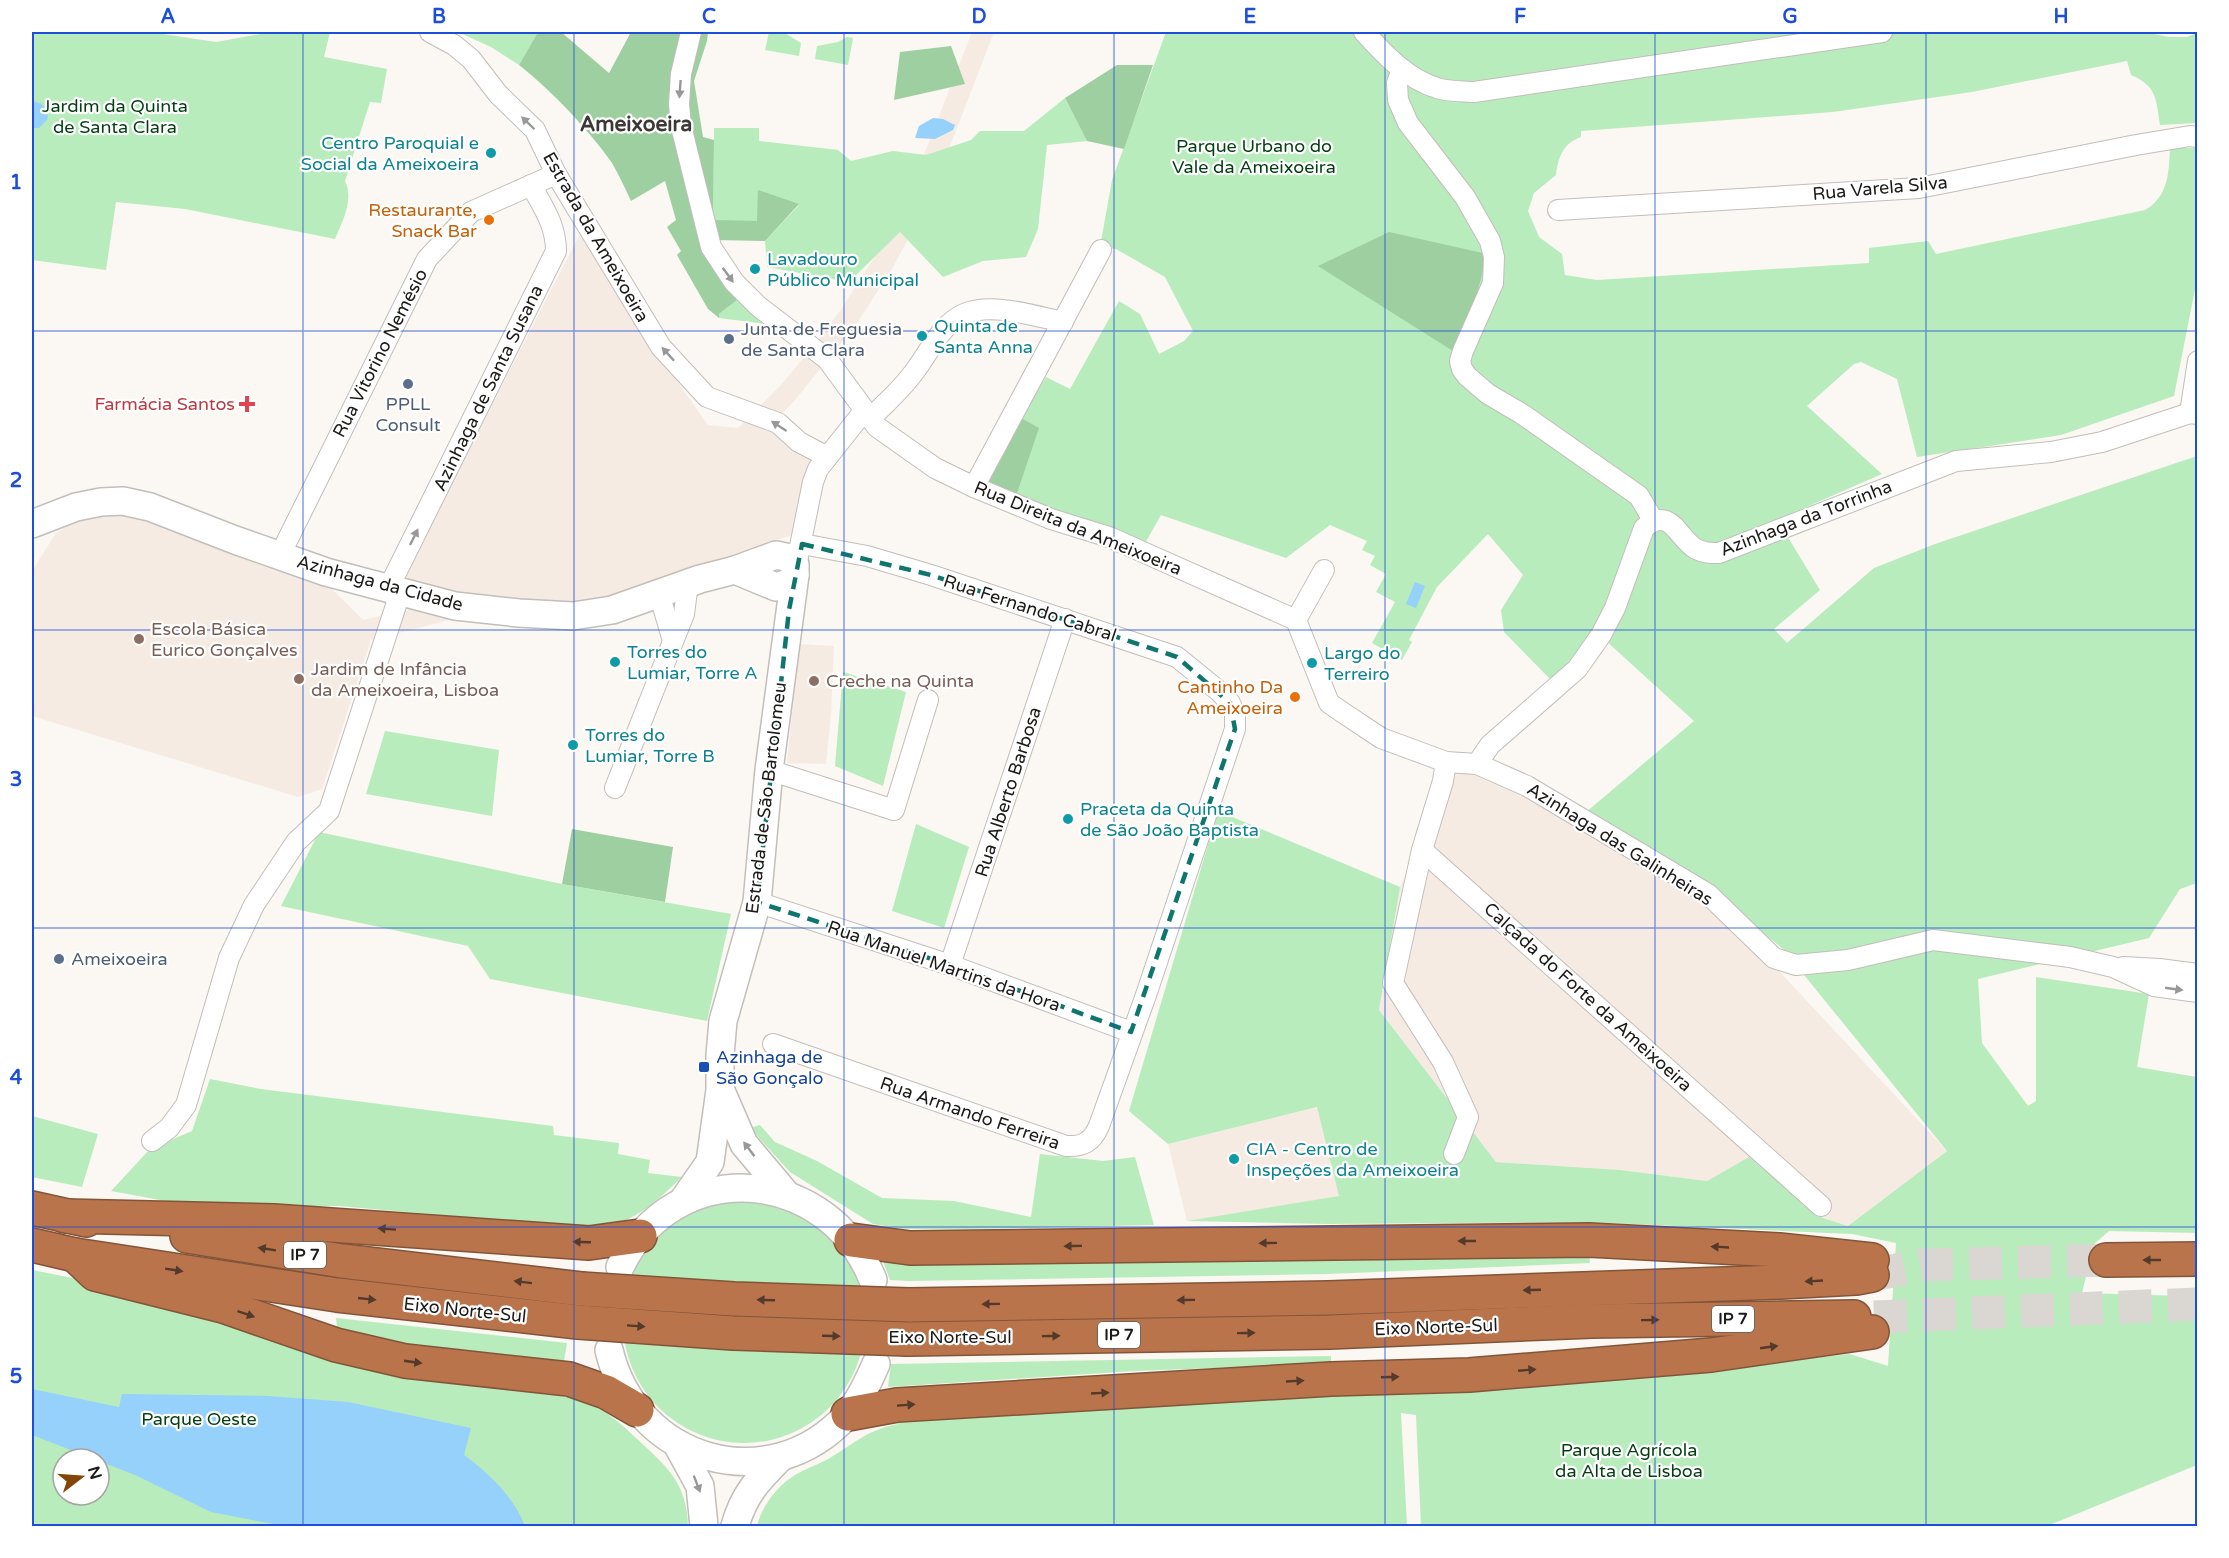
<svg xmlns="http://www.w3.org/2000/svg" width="2229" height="1558" viewBox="0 0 2229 1558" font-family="'Varela Round',sans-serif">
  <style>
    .built { fill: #f6ebe2 }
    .green { fill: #b8ecbc; fill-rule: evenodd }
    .forest { fill: #9dcfa0 }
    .water { fill: #96d1fb }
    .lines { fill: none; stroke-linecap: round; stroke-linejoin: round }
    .highway-tunnel { stroke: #dad6d2; stroke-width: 33; stroke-dasharray: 33 16; stroke-linecap: butt }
    .street-casing { stroke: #c2beba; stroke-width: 22 }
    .secondary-casing { stroke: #c2beba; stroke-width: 30 }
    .highway-casing { stroke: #82553a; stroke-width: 36 }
    .street { stroke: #fff; stroke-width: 20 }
    .secondary { stroke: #fff; stroke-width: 27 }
    .highway { stroke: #b9744b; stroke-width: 33 }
    .highway-bridge-casing { stroke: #82553a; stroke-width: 36; stroke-linecap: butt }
    .highway-bridge { stroke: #b9744b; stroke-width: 33 }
    .oneway { fill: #999898 }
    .oneway2 { fill: #533a2a }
    .marked { fill: none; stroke: #0f766e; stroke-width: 4.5; stroke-dasharray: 12 8; stroke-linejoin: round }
    .grid { fill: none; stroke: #1d4ed8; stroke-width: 1.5; stroke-opacity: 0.55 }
    .culture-dot { fill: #0f9aa8; stroke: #fff; stroke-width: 2 }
    .food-dot { fill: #e8710a; stroke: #fff; stroke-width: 2 }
    .service-dot { fill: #5c6f8a; stroke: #fff; stroke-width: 2 }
    .health-dot { fill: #e0444e; stroke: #fff; stroke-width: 2 }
    .education-dot { fill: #8d6e63; stroke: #fff; stroke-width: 2 }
    .transit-dot { fill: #1a4fb4; stroke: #fff; stroke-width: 2 }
    .labels { text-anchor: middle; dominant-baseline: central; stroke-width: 4.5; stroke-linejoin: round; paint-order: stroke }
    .shield { fill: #fff; stroke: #605f5e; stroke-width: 1.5 }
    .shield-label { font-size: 16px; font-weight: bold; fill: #1c1b19 }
    .park-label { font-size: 18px; fill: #043e12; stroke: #fff }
    .culture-label { font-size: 18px; fill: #0d838f; stroke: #fff; text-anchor: start }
    .street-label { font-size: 18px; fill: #1c1b19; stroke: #fff }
    .food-label { font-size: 18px; fill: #c56008; stroke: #fff; text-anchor: end }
    .service-label { font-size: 18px; fill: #4e5e75; stroke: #fff; text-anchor: start }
    .health-label { font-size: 18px; fill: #be3a42; stroke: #fff; text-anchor: end }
    .education-label { font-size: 18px; fill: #785e54; stroke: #fff; text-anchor: start }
    .transit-label { font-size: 18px; fill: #164399; stroke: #fff; text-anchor: start }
    .quarter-label { font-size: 21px; font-weight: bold; fill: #3b3835; stroke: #fff }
    .neatline { fill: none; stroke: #1d4ed8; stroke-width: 2 }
    .grid-label { font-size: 20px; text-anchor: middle; font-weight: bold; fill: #1d4ed8 }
  </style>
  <rect width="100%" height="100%" fill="#fbf7f3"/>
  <g class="built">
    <polygon points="972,32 994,32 947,154 912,232 892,269 857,323 795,400 765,431 777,432 815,458 795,534 612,596 586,601 534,603 500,602 442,622 371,640 322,789 298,797 32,716 32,571 56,533 74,522 92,517 128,515 332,589 363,620 436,603 411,583 405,573 582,230 638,326 708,425 738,428 780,386 810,350 840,311 874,258 912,185"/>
    <polygon points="799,644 834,646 831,715 826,764 787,763"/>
    <polygon points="1453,768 1509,783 1686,886 1777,969 1947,1151 1848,1226 1824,1218 1749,1157 1707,1181 1620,1170 1496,1162 1379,1010 1400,887"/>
    <polygon points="1318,1107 1340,1196 1187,1221 1168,1144"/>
  </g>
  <g class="green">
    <path d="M32 32H150L216 42 272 32H330L324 57 387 69 381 103 370 102 345 181C354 200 343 220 335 239L185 209 116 202 106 270 32 260Z"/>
    <polygon points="458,32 538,32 519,65 491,47"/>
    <polygon points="769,32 783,32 801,43 799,56 765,50"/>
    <path d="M1166 32H2144L2169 37H2187L2197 33V123L2160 125C2156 99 2157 86 2131 75L2127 61 1972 92 1833 112 1581 131V137C1563 143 1558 158 1556 175L1534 193 1528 211 1539 237 1562 254 1565 275 1597 280 1869 263V248L1928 241 1936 254 2145 210C2168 197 2169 173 2170 148H2197V279L2174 396 2061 435 1917 457 1897 379 1861 362 1854 364 1807 406 1882 474 1779 519 1786 534 1820 590 1774 629 1787 643 1874 568 1935 544 2197 456V883L2180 889 2149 938 1978 979 1982 1043 2028 1106 2036 1101V977L2149 994 2137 1067 2197 1077V1233L2109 1231 2094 1244 2082 1293 2184 1296 2197 1323V1465L2047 1526H1421L1416 1415 1401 1413 1407 1526H757C762 1506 776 1487 795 1475 805 1469 817 1465 828 1459 854 1444 866 1430 898 1424L897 1420 1405 1392 1698 1371 1850 1354 1888 1366 1896 1243 1852 1234 1588 1222 1326 1224 1187 1221 1339 1196 1317 1107 1168 1144 1129 1111 1218 811 1400 887 1379 1010 1496 1162 1620 1170 1707 1181 1749 1157 1823 1218 1848 1226 1947 1151 1783 949 1707 887 1585 813 1694 721 1604 639 1591 638 1551 680 1504 632 1501 610 1523 575 1488 534 1437 587 1409 640 1412 642 1402 660 1372 643 1395 602 1376 592 1386 574 1370 565 1375 556 1362 550 1367 541 1330 525 1286 558 1161 515 1144 545 1016 496 1021 418 1046 377 1070 389 1119 301 1140 314 1159 354 1184 341 1193 331 1165 277 1116 249 1100 247 1112 180Z"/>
    <polygon points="847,37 853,38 848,65 815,59 817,46 838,42"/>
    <polygon points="1065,98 1087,141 1047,145 1038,229 1026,257 983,261 943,277 900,232 849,282 767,267 765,241 799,205 758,191 758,221 713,221 714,128 759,128 759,141 838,150 851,161 893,151 926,155 971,140 980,131 1024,131"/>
    <polygon points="737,300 767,322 765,324 719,318 719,314"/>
    <polygon points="843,672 906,692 883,786 835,766"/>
    <polygon points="385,731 499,750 492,816 366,794"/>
    <polygon points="916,824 969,847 944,928 892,911"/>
    <polygon points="319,832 562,884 731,914 707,1021 490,979 468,946 281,906"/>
    <path d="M210 1079 261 1089 553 1126 554 1135 619 1143 618 1154 650 1160 648 1173 682 1177C655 1203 636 1221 598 1229L339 1206 203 1208 111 1191 150 1149 192 1131Z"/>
    <polygon points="32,1116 98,1134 82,1187 32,1177"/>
    <polygon points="760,1125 775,1142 817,1161 882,1198 954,1201 1031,1217 1040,1154 1103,1161 1135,1157 1154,1225 971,1229 903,1229 873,1224 790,1172 750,1128"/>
    <circle cx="744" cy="1322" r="121"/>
    <polygon points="1327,1251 1589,1254 1590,1263 1328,1274 909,1281 890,1280 883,1261"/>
    <path d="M32 1270 134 1290 561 1386 560 1396C595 1402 611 1414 636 1438 666 1466 687 1482 688 1526H37L32 1524ZM63 1459H99V1495H63Z"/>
    <polygon points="336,1318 567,1343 564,1361 426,1348 392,1342 337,1327"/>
    <polygon points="1331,1356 1331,1364 1135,1371 888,1387 891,1364"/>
  </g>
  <g class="forest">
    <path d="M538 32H561L609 73 631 32H708L707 41 694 81 703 137 714 140 713 220 757 221 758 190 799 204 765 241 714 240 707 257 737 300 719 314V318L708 309 677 255 681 251 667 227 676 220 665 181 631 201C625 188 619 175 612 163 588 129 552 91 519 65Z"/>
    <polygon points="951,46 965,84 894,100 900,52"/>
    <polygon points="1117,65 1153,65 1124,149 1087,141 1065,98"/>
    <polygon points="1389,232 1487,254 1465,342 1453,351 1318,266"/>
    <polygon points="1021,418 1039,428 1016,496 982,484"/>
    <polygon points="572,829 673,847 665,902 562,884"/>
  </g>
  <g class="water">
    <path d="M32 101C43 103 50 108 47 120L39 128H32Z"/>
    <polygon points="933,118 943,119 955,125 953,130 935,139 915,138 919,126"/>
    <polygon points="1415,582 1425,586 1416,608 1406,604"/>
    <path d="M32 1389 119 1407 122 1394 268 1396 348 1402 471 1428 464 1455C490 1474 513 1496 525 1526H284L211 1512 135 1475 99 1461V1459H94L32 1435Z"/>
  </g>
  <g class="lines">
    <g class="highway-tunnel">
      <polyline points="1872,1275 1922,1265 2106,1260"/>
      <polyline points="1874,1317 2198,1304"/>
    </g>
    <g class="street-casing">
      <g id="street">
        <polyline points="430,32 454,45 471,59 498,94 535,130 556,174 661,347 707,397 778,423 799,442 820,453 826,459"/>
        <polyline points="691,32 681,74 679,104 681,126 711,247 734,282 758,306 827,359 877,427 935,468 974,487 1051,519 1109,537 1296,620"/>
        <path d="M1364 32C1384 54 1407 79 1437 88 1448 92 1463 91 1474 92L1882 32"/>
        <polyline points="1402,69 1397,83 1398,100 1408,123 1465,197 1490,241 1494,257 1493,283 1463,351 1460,361 1462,369 1467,376 1488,394 1522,414 1639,496 1653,520"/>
        <polyline points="1558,210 1919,188 2136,145 2190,136 2198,137"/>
        <polyline points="2190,413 2198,361"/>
        <path d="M870 419C883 405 899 392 911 376 928 356 939 325 964 314 991 302 1035 316 1063 322"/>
        <polyline points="974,487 1101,250"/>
        <polyline points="280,555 427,259 471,212 556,174"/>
        <polyline points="798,556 813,482 818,469 864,411"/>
        <path d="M388 589 556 251C556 225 543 207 531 185"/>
        <polyline points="659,593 673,641"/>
        <polyline points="1296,620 1329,703 1342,712 1381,738 1446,762 1477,764 1527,786 1708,894 1774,958 1796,965 1848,960 1933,940 2070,957 2113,967 2154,986 2198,992"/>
        <polyline points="1296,620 1324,570"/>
        <polyline points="1446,762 1443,781 1422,850 1821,1206"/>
        <path d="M1477 764 1490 745 1577 669 1601 635 1615 608 1644 528C1671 505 1677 538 1696 549 1704 553 1710 553 1719 553L1956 461 2051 452 2102 442 2190 413 2198 414"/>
        <polyline points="769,770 894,810 928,700"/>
        <polyline points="615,788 684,614 688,583"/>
        <polyline points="1422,850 1393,983 1443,1062 1468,1117 1454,1154"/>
        <polyline points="757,902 950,965 1131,1032"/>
        <polyline points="950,965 1065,619"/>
        <polyline points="2123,967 2159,969 2198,974"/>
        <path d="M773 1044 1066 1146C1083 1147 1092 1142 1099 1126L1146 995 1235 729V714L1230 703 1220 692 1177 657 931 575 867 556 802 544"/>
        <polyline points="152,1141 169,1128 186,1105 229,958 254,905 296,842 329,811 400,593"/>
      </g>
    </g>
    <g class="secondary-casing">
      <g id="secondary">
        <polyline points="32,524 76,507 101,502 123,501 150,507 235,540 326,572 455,606 519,613 573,616 612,610 700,579 735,570 776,555 790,558 795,564 795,575 769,770 757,902 723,1021 720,1055 720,1090 710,1162 682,1202"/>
        <polyline points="735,570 776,587 791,582 795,575"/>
        <polyline points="721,1091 744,1144 786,1194"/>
        <path d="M620 1267C675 1154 828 1166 873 1280"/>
        <path d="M609 1350C635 1461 769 1501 847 1415 860 1400 868 1382 876 1364"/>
        <polyline points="677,1444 700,1486 704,1526"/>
        <path d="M735 1526C744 1494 758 1480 781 1457"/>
      </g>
    </g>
    <g class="highway-casing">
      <g id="highway">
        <polyline points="32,1208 86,1220"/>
        <polyline points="65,1216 274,1221 589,1243 640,1236"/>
        <polyline points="187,1236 342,1261 581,1289"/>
        <polyline points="851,1240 910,1248 1589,1240 1779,1250 1872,1260"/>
        <polyline points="32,1245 75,1255 337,1295 578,1322"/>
        <polyline points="75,1255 95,1274 223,1306 336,1345 405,1361 569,1379 606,1392 637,1410"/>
        <polyline points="2106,1260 2198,1259"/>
        <polyline points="909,1305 1328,1298 1781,1282 1856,1278 1872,1275"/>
        <polyline points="908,1339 1330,1332 1592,1321 1854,1317"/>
        <polyline points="848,1414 897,1405 1331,1379 1469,1375 1711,1355 1872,1332"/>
      </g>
    </g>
    <use href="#street" class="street"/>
    <use href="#secondary" class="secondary"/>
    <use href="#highway" class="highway"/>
    <g class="highway-bridge-casing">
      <g id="highway-bridge">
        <polyline points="581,1289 734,1299 909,1305"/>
        <polyline points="578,1322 733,1333 908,1339"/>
      </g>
    </g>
    <use href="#highway-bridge" class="highway-bridge"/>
  </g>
  <defs><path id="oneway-solid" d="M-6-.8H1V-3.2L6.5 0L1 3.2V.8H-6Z" transform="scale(1.5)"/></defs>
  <g class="oneway">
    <use href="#oneway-solid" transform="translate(680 89) rotate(94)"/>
    <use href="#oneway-solid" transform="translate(528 123) rotate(-136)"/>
    <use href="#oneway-solid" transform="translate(728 275) rotate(54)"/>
    <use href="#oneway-solid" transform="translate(668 354) rotate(-132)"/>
    <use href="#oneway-solid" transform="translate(779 426) rotate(-147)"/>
    <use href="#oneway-solid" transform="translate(414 537) rotate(-64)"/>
    <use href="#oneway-solid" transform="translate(2174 989) rotate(8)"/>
    <use href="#oneway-solid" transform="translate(749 1149) rotate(-127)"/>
    <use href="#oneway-solid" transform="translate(697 1484) rotate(69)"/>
  </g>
  <g class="oneway2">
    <use href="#oneway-solid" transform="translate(387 1229) rotate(-176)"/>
    <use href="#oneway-solid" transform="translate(1467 1241) rotate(180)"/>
    <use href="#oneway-solid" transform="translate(582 1242) rotate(-178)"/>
    <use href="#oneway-solid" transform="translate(1268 1243) rotate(179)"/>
    <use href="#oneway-solid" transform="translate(1073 1246) rotate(179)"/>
    <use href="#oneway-solid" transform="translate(1720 1247) rotate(-177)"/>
    <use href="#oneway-solid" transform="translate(267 1249) rotate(-171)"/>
    <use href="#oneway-solid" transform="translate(2152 1260) rotate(180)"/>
    <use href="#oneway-solid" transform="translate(174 1270) rotate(9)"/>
    <use href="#oneway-solid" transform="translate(1814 1281) rotate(177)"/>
    <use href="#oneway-solid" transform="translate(523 1282) rotate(-173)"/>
    <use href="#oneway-solid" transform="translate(1532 1290) rotate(178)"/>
    <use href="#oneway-solid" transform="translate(367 1299) rotate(6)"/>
    <use href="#oneway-solid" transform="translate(766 1300) rotate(-178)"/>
    <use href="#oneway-solid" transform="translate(1186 1300) rotate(179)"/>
    <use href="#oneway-solid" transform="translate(991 1304) rotate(179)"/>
    <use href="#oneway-solid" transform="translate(246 1314) rotate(19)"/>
    <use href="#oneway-solid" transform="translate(1650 1320) rotate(-1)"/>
    <use href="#oneway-solid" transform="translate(636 1326) rotate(4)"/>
    <use href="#oneway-solid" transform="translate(1246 1333) rotate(-1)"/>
    <use href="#oneway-solid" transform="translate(831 1336) rotate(2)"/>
    <use href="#oneway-solid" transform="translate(1051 1336) rotate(-1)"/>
    <use href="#oneway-solid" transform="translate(1769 1347) rotate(-8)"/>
    <use href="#oneway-solid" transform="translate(413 1362) rotate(8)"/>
    <use href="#oneway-solid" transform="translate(1527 1370) rotate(-5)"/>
    <use href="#oneway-solid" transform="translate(1390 1377) rotate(-2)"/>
    <use href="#oneway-solid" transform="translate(1295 1381) rotate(-3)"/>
    <use href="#oneway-solid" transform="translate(1100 1393) rotate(-3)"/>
    <use href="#oneway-solid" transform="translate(906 1405) rotate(-4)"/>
  </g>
  <path class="marked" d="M802 544 931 575 1177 657 1230 703 1235 729 1131 1032 950 965 757 902 789 610Z"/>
  <path class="grid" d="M303 32V1526M574 32V1526M844 32V1526M1114 32V1526M1385 32V1526M1655 32V1526M1926 32V1526M32 331H2198M32 630H2198M32 928H2198M32 1227H2198"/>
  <g class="culture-dot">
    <circle cx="491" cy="153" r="6"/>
    <circle cx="755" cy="269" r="6"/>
    <circle cx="922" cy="336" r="6"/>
    <circle cx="615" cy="662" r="6"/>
    <circle cx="1312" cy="663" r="6"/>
    <circle cx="573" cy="745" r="6"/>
    <circle cx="1068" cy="819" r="6"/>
    <circle cx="1234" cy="1159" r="6"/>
  </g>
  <g class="food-dot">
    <circle cx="489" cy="220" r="6"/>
    <circle cx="1295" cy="697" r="6"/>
  </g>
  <g class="service-dot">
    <circle cx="729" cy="339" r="6"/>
    <circle cx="408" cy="384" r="6"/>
    <circle cx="59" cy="959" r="6"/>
  </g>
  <path class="health-dot" d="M244 395h6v6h6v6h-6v6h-6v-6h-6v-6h6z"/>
  <g class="education-dot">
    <circle cx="139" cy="639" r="6"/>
    <circle cx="299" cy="679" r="6"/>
    <circle cx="814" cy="681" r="6"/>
  </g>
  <rect class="transit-dot" x="698" y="1061" width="12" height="12" rx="3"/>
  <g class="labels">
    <g class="shield">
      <rect x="284" y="1242" width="42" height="26" rx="4.5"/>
      <rect x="1712" y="1306" width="42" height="26" rx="4.5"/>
      <rect x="1098" y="1322" width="42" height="26" rx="4.5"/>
    </g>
    <g class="shield-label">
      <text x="305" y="1255">IP 7</text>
      <text x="1733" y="1319">IP 7</text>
      <text x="1119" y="1335">IP 7</text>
    </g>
    <g class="park-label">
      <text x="115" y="106">Jardim da Quinta<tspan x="115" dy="21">de Santa Clara</tspan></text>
      <text x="1254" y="146">Parque Urbano do<tspan x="1254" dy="21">Vale da Ameixoeira</tspan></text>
      <text x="199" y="1419">Parque Oeste</text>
      <text x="1629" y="1450">Parque Agrícola<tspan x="1629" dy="21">da Alta de Lisboa</tspan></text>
    </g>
    <g class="culture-label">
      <text x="479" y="143" text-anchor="end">Centro Paroquial e<tspan x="479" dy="21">Social da Ameixoeira</tspan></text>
      <text x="767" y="259">Lavadouro<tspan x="767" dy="21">Público Municipal</tspan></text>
      <text x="934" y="326">Quinta de<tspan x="934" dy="21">Santa Anna</tspan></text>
      <text x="627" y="652">Torres do<tspan x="627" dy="21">Lumiar, Torre A</tspan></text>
      <text x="1324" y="653">Largo do<tspan x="1324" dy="21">Terreiro</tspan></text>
      <text x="585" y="735">Torres do<tspan x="585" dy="21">Lumiar, Torre B</tspan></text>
      <text x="1080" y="809">Praceta da Quinta<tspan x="1080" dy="21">de São João Baptista</tspan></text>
      <text x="1246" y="1149">CIA - Centro de<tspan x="1246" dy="21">Inspeções da Ameixoeira</tspan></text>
    </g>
    <g class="street-label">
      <text transform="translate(1880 188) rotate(-5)">Rua Varela Silva</text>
      <text transform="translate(596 237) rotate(60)">Estrada da Ameixoeira</text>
      <text transform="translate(380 353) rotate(-63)">Rua Vitorino Nemésio</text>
      <text transform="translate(488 388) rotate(-64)">Azinhaga de Santa Susana</text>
      <text transform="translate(1806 518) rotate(-21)">Azinhaga da Torrinha</text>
      <text transform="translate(1078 528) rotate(22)">Rua Direita da Ameixoeira</text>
      <text transform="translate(380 583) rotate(15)">Azinhaga da Cidade</text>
      <text transform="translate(1030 608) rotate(18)">Rua Fernando Cabral</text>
      <text transform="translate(1008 792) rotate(-72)">Rua Alberto Barbosa</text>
      <text transform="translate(766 798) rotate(-83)">Estrada de São Bartolomeu</text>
      <text transform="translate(1620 844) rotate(32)">Azinhaga das Galinheiras</text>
      <text transform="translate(944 966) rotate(19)">Rua Manuel Martins da Hora</text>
      <text transform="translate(1588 997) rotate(42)">Calçada do Forte da Ameixoeira</text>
      <text transform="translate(970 1113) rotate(19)">Rua Armando Ferreira</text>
      <text transform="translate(465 1310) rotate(6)">Eixo Norte-Sul</text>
      <text transform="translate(1436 1327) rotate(-2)">Eixo Norte-Sul</text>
      <text x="950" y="1337">Eixo Norte-Sul</text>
    </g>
    <g class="food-label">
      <text x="477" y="210">Restaurante,<tspan x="477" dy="21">Snack Bar</tspan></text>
      <text x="1283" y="687">Cantinho Da<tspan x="1283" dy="21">Ameixoeira</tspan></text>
    </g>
    <g class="service-label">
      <text x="741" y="329">Junta de Freguesia<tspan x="741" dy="21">de Santa Clara</tspan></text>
      <text x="408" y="404" text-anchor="middle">PPLL<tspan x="408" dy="21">Consult</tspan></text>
      <text x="71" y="959">Ameixoeira</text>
    </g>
    <g class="health-label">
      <text x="235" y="404">Farmácia Santos</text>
    </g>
    <g class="education-label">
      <text x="151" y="629">Escola Básica<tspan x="151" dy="21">Eurico Gonçalves</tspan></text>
      <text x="311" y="669">Jardim de Infância<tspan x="311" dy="21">da Ameixoeira, Lisboa</tspan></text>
      <text x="826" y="681">Creche na Quinta</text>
    </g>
    <g class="transit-label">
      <text x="716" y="1057">Azinhaga de<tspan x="716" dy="21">São Gonçalo</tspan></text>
    </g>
    <g class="quarter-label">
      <text x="636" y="124">Ameixoeira</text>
    </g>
  </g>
  <rect width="2229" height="1558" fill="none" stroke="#ffffff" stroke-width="66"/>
  <g transform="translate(81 1477) rotate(73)"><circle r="28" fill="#ffffff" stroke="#a4a4a3" stroke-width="1.5"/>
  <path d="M0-4.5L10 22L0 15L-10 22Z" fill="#844509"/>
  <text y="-9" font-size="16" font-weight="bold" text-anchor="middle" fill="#1c1b19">N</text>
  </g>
  <rect x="33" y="33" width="2163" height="1492" class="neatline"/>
  <g class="grid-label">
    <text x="168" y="23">A</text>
    <text x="439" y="23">B</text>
    <text x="709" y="23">C</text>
    <text x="979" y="23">D</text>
    <text x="1250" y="23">E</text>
    <text x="1520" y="23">F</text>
    <text x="1790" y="23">G</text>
    <text x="2061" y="23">H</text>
    <text x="16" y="189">1</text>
    <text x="16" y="487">2</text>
    <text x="16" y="786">3</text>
    <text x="16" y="1084">4</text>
    <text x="16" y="1383">5</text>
  </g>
</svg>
